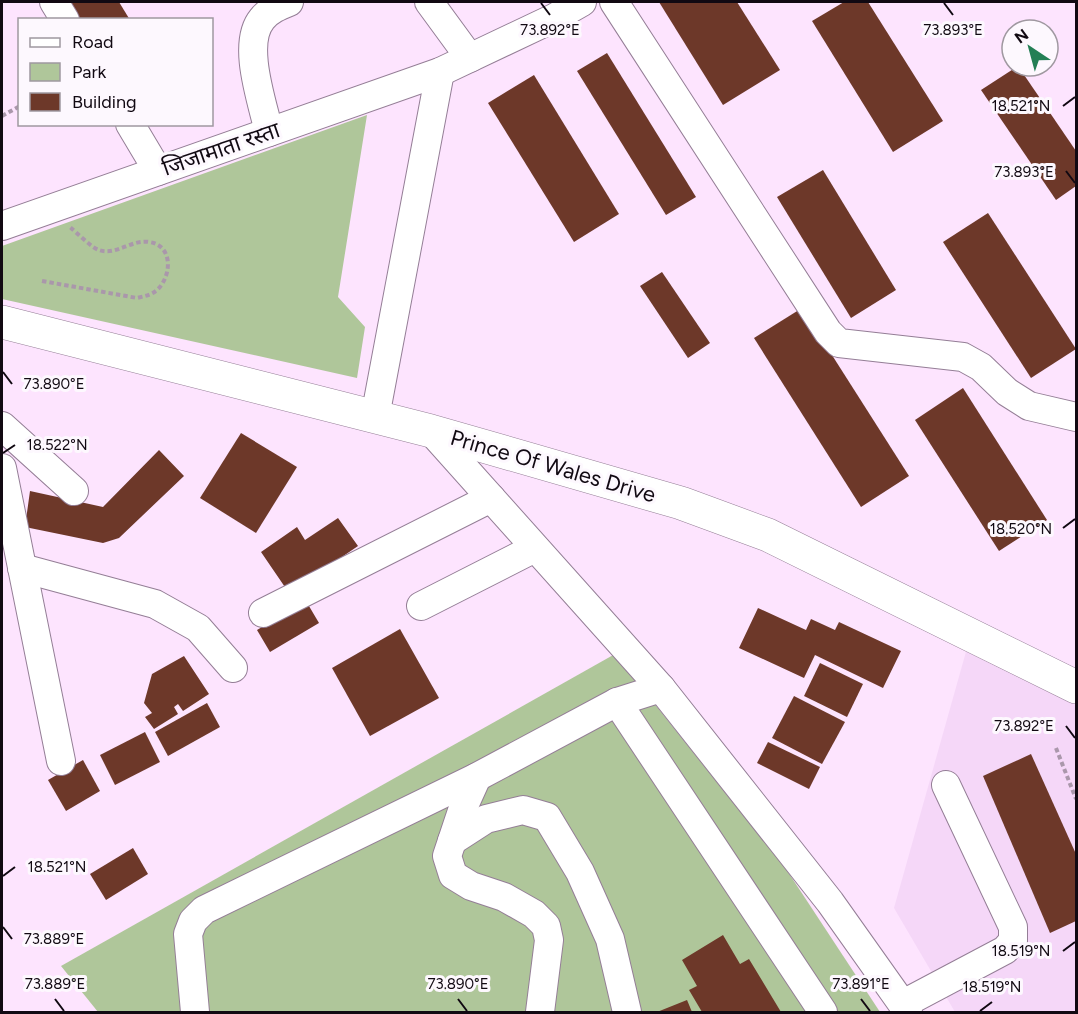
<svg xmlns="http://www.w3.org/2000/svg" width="1078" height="1014" viewBox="0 0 1078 1014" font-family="Figtree,'Noto Sans Devanagari',sans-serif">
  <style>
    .built { fill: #f5d7f8 }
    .green { fill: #afc69a }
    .building { fill: #6d3829 }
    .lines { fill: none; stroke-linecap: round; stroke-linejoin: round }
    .minor-casing { stroke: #947e96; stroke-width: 30 }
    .major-casing { stroke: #947e96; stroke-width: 34 }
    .path { stroke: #aa97ab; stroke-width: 4; stroke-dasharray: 4.5 3; stroke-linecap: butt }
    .minor { stroke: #fff; stroke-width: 28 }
    .major { stroke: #fff; stroke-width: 33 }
    .ticks { fill: none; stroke: #110912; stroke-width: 2 }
    .labels { text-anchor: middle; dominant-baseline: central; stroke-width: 6; stroke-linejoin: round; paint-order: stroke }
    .street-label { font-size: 22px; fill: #110912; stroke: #fdf8fe }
    .ticks-label { font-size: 15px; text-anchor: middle; fill: #110912; stroke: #fdf8fe; stroke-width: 6; stroke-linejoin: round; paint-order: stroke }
  </style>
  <rect width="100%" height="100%" fill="#fde4fe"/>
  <polygon class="built" points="969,641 1076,696 1076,1012 955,1012 894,908"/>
  <g class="green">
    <polygon points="367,115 338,297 365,327 357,378 2,299 2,246"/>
    <polygon points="615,654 786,869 880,1012 98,1012 61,966"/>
  </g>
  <g class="building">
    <polygon points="62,2 119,2 130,20 74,20"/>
    <polygon points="659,2 737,2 780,70 723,105"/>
    <polygon points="844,2 868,2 943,121 893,152 812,21"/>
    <polygon points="607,53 696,197 666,215 577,71"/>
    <polygon points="1018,66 1076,151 1076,186 1056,200 981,90"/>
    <polygon points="534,75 619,214 574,242 488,103"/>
    <polygon points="823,170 896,290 851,318 777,197"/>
    <polygon points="988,213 1076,349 1031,378 943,242"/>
    <polygon points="662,272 710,343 688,358 640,286"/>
    <polygon points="802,308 909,476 861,507 754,338"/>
    <polygon points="963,388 1047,520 999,551 915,420"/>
    <polygon points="241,433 297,467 256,533 200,498"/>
    <polygon points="159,450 184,476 119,538 103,543 25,527 30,491 103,507"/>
    <polygon points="338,518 358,546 289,593 261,552 297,527 305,540"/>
    <polygon points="306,601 319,623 270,652 257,630"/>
    <polygon points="758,608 806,630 811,619 835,630 839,622 901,651 883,688 815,655 804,678 739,648"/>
    <polygon points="400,629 439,698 370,736 332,668"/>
    <polygon points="184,656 209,694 183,711 178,704 174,707 178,714 154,729 145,717 152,713 144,703 152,674"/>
    <polygon points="820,663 863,684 847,717 804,696"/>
    <polygon points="794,696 845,722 822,764 772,738"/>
    <polygon points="207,703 220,727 168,756 155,732"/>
    <polygon points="145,732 160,762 115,785 100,755"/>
    <polygon points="768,742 820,767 809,789 757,763"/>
    <polygon points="1031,754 1076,854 1076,921 1050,933 983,776"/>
    <polygon points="83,760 100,791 66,811 48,780"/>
    <polygon points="133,848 148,874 106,900 90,874"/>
    <polygon points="723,935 740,964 749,959 781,1012 702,1012 689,990 697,986 682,960"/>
    <polygon points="687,1000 692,1012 657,1012"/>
  </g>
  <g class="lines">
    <g class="minor-casing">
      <g id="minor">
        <polyline points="54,2 65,20"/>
        <polyline points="429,2 470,58"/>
        <polyline points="614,2 828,332 839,343 963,357 981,367 1007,392 1029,406 1076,417"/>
        <polyline points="130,124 158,171"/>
        <path d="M269 132C263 104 241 44 262 19 269 10 279 6 289 2"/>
        <polyline points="2,226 440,72 554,18 582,2"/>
        <polyline points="375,417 440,72"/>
        <polyline points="2,426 74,491"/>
        <polyline points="431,431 661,688 830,902 908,1012"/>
        <polyline points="2,468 61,761"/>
        <polyline points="22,568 155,604 198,628 233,668"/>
        <polyline points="421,606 535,548"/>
        <polyline points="263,613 491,498"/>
        <polyline points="617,702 823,1012"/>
        <polyline points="477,777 463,808 447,856 453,875 471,886 504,897 534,914 546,926 549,940 540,1012"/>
        <polyline points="452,841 486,819 523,810 547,817 580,872 610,939 627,1012"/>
        <polyline points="903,1004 1005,950 1013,941 1013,927 946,785"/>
        <polyline points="195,1012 188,934 193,921 204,910 477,777 617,702 661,688"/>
      </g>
    </g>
    <g class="major-casing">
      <polyline id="major" points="2,322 431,431 681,503 768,535 1076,687"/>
    </g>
    <g class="path">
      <polyline points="2,116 20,106"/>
      <path d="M42 281 137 298C145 296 152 295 158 289 172 275 173 245 149 242 132 239 116 256 99 250 92 248 77 233 70 227"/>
      <polyline points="1056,748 1076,799"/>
    </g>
    <use href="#minor" class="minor"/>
    <use href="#major" class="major"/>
  </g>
  <path class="ticks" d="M541 3 550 15M944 3 953 15M1063 106 1075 97M1066 171 1075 183M3 372 12 384M3 453 15 445M1063 528 1075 519M1066 726 1075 738M3 876 15 867M3 927 12 939M1063 951 1075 942M55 999 64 1011M458 999 467 1011M861 999 870 1011M980 1011 992 1002"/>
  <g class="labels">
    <g class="street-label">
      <text transform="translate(221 149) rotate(-19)">जिजामाता रस्ता</text>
      <text transform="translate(553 466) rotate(16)">Prince Of Wales Drive</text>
    </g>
  </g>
  <g class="ticks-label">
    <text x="550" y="35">73.892°E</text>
    <text x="953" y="35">73.893°E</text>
    <text x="1021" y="111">18.521°N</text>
    <text x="1024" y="177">73.893°E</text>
    <text x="54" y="389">73.890°E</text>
    <text x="57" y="450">18.522°N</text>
    <text x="1021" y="534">18.520°N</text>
    <text x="1024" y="731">73.892°E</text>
    <text x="57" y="872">18.521°N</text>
    <text x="54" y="944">73.889°E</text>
    <text x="1021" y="956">18.519°N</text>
    <text x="55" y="989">73.889°E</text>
    <text x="458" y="989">73.890°E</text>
    <text x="861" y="989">73.891°E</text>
    <text x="992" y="992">18.519°N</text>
  </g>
  <rect width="1078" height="1014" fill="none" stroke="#110912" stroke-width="6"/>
  <rect x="18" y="18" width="195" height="108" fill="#fdf8fe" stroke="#9f98a0" stroke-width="1.5"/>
  <rect x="30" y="38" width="30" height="9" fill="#ffffff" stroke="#9f98a0" stroke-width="1.5"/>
  <text x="72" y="48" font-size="18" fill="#110912">Road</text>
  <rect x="30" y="63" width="30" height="18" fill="#afc69a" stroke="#9f98a0" stroke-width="1.5"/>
  <text x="72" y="78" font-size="18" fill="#110912">Park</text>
  <rect x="30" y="93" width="30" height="18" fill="#6d3829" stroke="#9f98a0" stroke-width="1.5"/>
  <text x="72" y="108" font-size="18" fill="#110912">Building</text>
  <g transform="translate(1030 48) rotate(324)"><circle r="28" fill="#fdf8fe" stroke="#9f98a0" stroke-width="1.5"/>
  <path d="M0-4.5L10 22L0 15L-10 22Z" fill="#247f55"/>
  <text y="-9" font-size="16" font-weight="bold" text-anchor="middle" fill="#110912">N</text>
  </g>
</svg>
